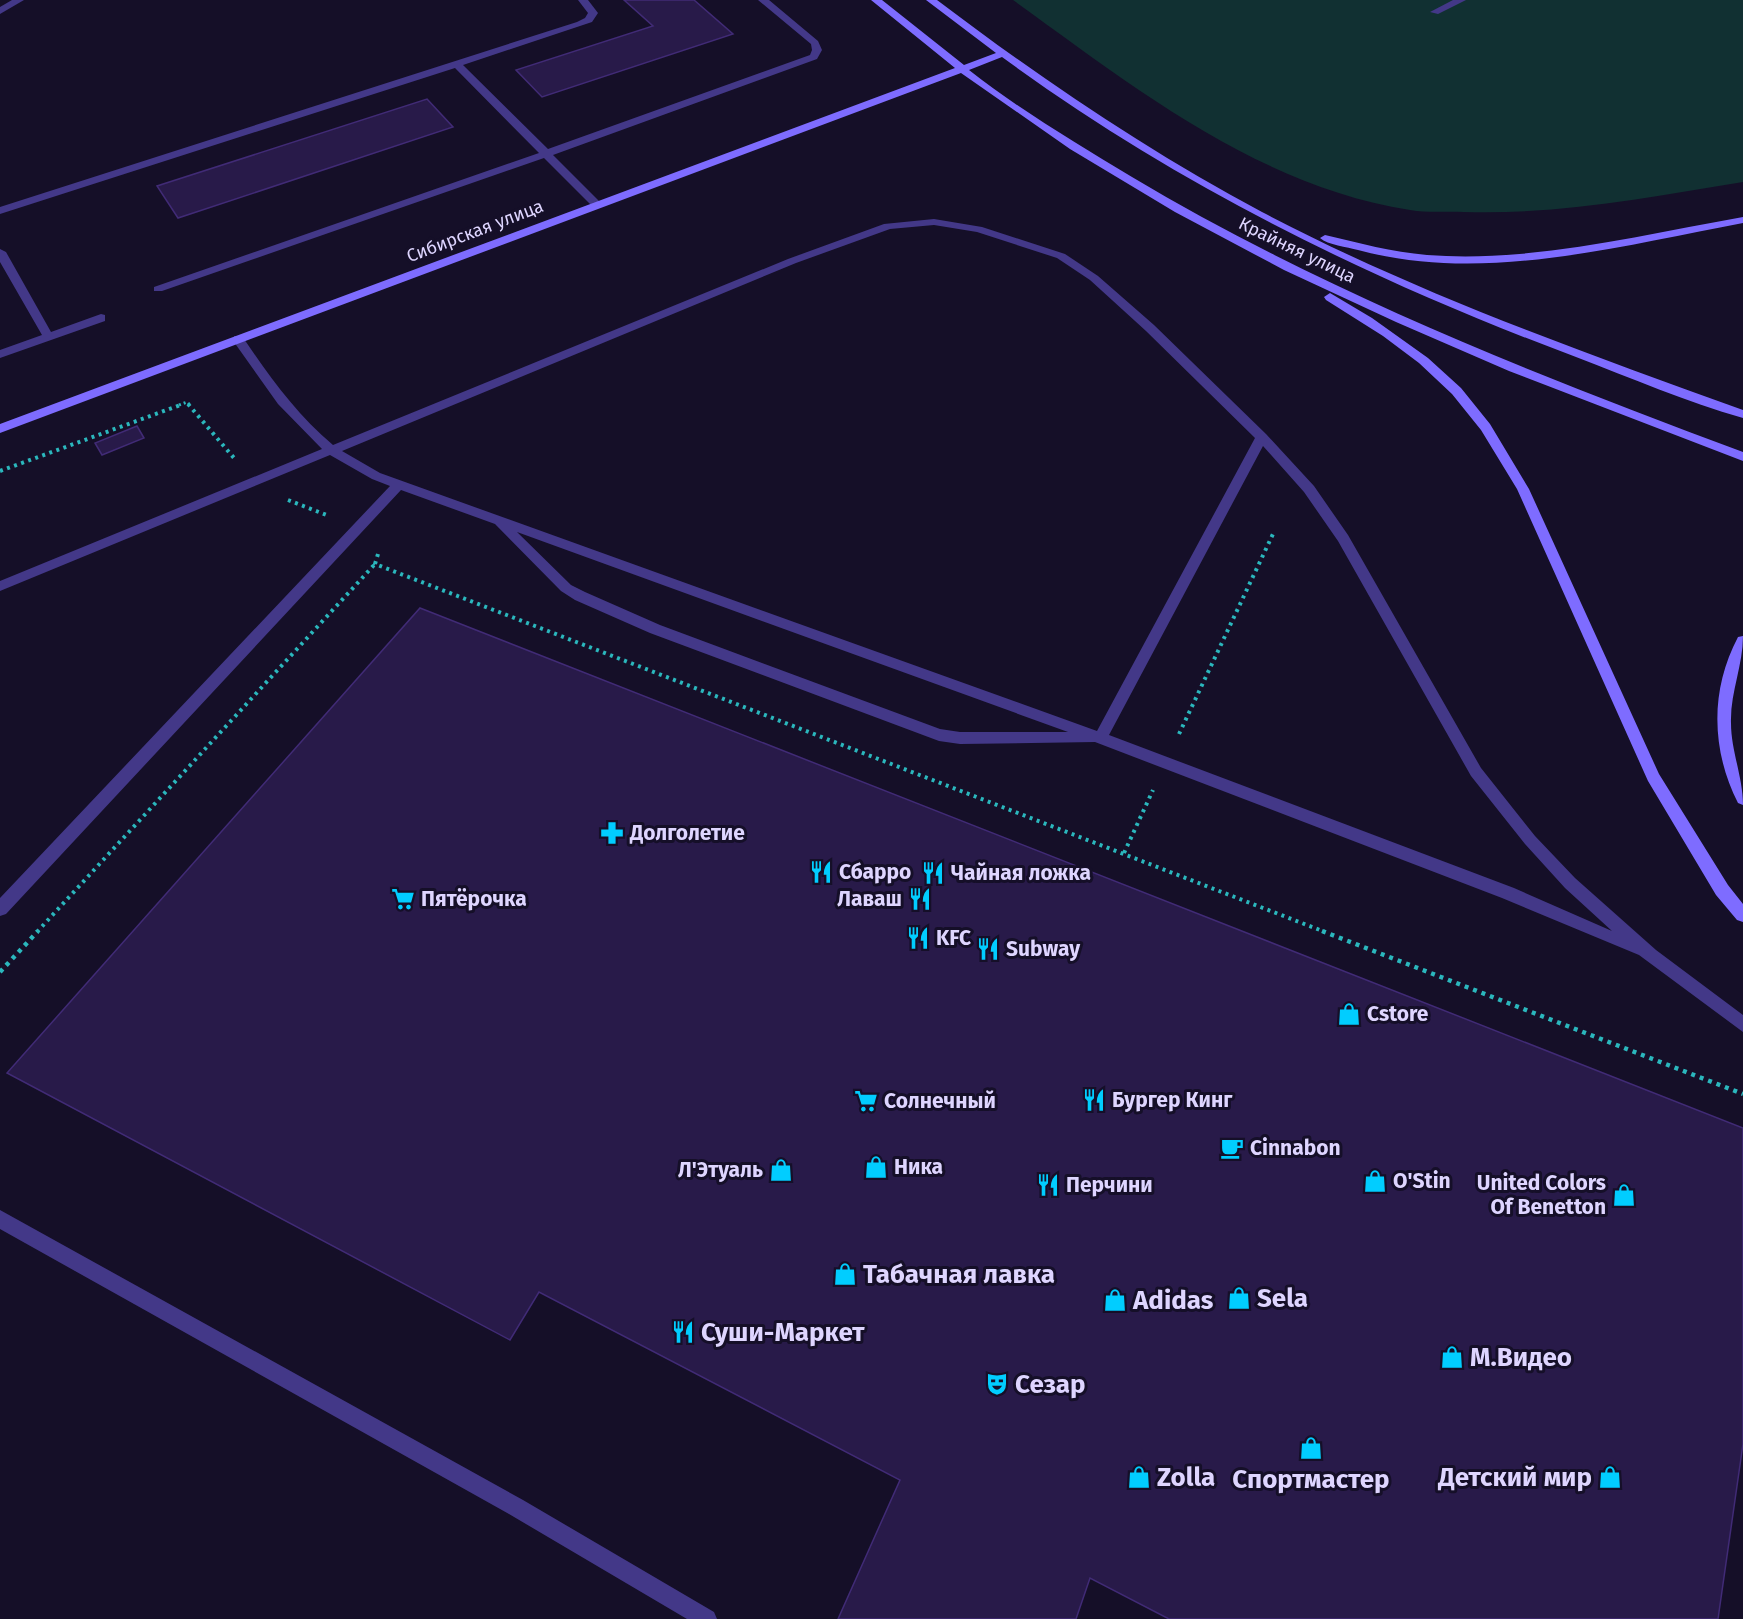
<svg xmlns="http://www.w3.org/2000/svg" width="1743" height="1619" viewBox="0 0 1743 1619" font-family="'Fira Sans',sans-serif">
  <style>
    .green { fill: #113032 }
    .building { fill: #281a49; stroke: #412b76; stroke-width: 1.5 }
    .lines { fill: none; stroke-linecap: round; stroke-linejoin: round }
    .path-far2 { stroke: #2bb7bd; stroke-width: 3; stroke-dasharray: 2 3; stroke-linecap: butt }
    .path-far1 { stroke: #2bb7bd; stroke-width: 4; stroke-dasharray: 3 4.5; stroke-linecap: butt }
    .path { stroke: #2bb7bd; stroke-width: 4.5; stroke-dasharray: 4 5; stroke-linecap: butt }
    .service { fill: #433888; fill-rule: evenodd }
    .secondary { fill: #7e6cff; fill-rule: evenodd }
    .labels { text-anchor: middle; dominant-baseline: central; stroke-width: 6; stroke-linejoin: round; paint-order: stroke }
    .far-street-label { font-size: 18px; fill: #ded5ff; stroke: #150f28 }
    .poi-label { font-size: 21px; font-weight: bold; fill: #ded5ff; stroke: #150f28; text-anchor: start }
    .near-poi-label { font-size: 26px; font-weight: bold; fill: #ded5ff; stroke: #150f28; text-anchor: start }
  </style>
  <rect width="100%" height="100%" fill="#150f28"/>
  <path class="green" d="M1013 0H1743V182C1650 197 1559 215 1464 212 1447 211 1427 213 1410 210 1258 186 1134 87 1013 0Z"/>
  <g class="building">
    <polygon points="624,0 694,0 733,34 542,97 516,70 653,26"/>
    <polygon points="427,99 453,127 178,218 157,186"/>
    <polygon points="137,426 144,438 102,455 95,443"/>
    <polygon points="420,608 1743,1128 1743,1444 1718,1619 1169,1619 1090,1578 1076,1619 838,1619 900,1480 539,1292 510,1340 7,1073"/>
  </g>
  <g class="lines">
    <polyline class="path-far2" points="179,405 187,402 190,405"/>
    <g class="path-far1">
      <polyline points="188,404 234,458"/>
      <polyline points="0,471 183,404"/>
      <polyline points="288,500 329,516"/>
      <polyline points="378,554 375,564 1325,932"/>
      <polyline points="1179,734 1273,534"/>
      <polyline points="1124,853 1153,790"/>
      <polyline points="37,932 375,564"/>
    </g>
    <g class="path">
      <polyline points="1322,931 1743,1094"/>
      <polyline points="0,972 38,931"/>
    </g>
    <g class="service">
      <polygon points="12,0 24,0 0,14 0,7"/>
      <polygon points="578,0 588,0 598,13 592,22 463,65 548,149 810,55 812,50 811,44 758,0 769,0 818,41 822,50 817,59 553,155 601,203 602,205 597,208 593,207 544,158 162,291 154,291 154,287 539,153 455,68 0,214 0,207 577,22 585,18 588,13"/>
      <polygon points="1453,0 1466,0 1438,14 1430,12"/>
      <path d="M934 219 982 227 1065 254 1098 276 1154 325 1266 434 1314 486 1348 535 1481 768 1535 836 1575 878 1656 950 1743 1015V1032L1639 955 1502 898 1095 742 960 744 939 741 650 633 575 600 561 591 495 524 401 490 6 914 0 916V898L390 486 372 479 330 455 0 591V581L322 449 278 404 234 342V336H242C269 376 296 414 333 445L788 259 884 224ZM934 225 977 232 1057 258 1090 280 1146 331 1255 438 1097 731 380 473 342 451 796 263 890 229ZM1263 446 1304 492 1338 541 1471 776 1525 844 1565 888 1612 931 1514 888 1109 735ZM517 532 1068 732H960L940 729 660 625 585 592 571 585Z"/>
      <polygon points="0,249 6,252 51,332 101,314 105,315 105,321 0,358 0,350 42,335 0,262"/>
      <polygon points="0,1210 523,1500 714,1612 717,1619 687,1619 509,1514 0,1229"/>
    </g>
    <g class="secondary">
      <path d="M871 0H882L964 65 996 53 926 0H937C1040 78 1147 151 1262 212 1416 293 1580 351 1743 410V418C1687 402 1631 378 1576 357 1372 281 1178 186 1002 57L969 70C1020 110 1077 144 1132 177 1325 292 1533 374 1743 452V461L1509 371 1396 322 1284 270 1175 212 1070 149 961 73 0 433V424L955 68Z"/>
      <path d="M1743 217V223C1619 246 1483 284 1358 250 1347 247 1328 245 1320 238L1325 235C1359 243 1392 252 1427 255 1533 263 1640 235 1743 217Z"/>
      <polygon points="1330,293 1372,318 1428,358 1461,388 1490,424 1529,489 1659,774 1728,885 1743,904 1743,922 1737,920 1716,895 1648,781 1517,489 1481,430 1452,394 1419,363 1383,336 1326,300 1324,297"/>
      <path d="M1743 636C1743 666 1730 693 1731 723 1731 751 1743 777 1743 805L1738 803C1711 750 1710 690 1738 637Z"/>
    </g>
  </g>
  <defs>
    <g id="pharmacy-bare" transform="scale(1.8)"><path d="M-2-6h4v4h4v4h-4v4h-4v-4h-4v-4h4Z" fill="#01cdff" stroke="#150f28" stroke-width="2.5" paint-order="stroke"/></g>
    <g id="restaurant-bare" transform="scale(1.8)"><path d="M-5-6h1v4h1v-4h1v4h1v-4h1v5L-1.5 .5V6h-2V.5L-5-1ZM5-6V6H3V1.5H1.5Q1.5-4 5-6Z" fill="#01cdff" stroke="#150f28" stroke-width="2.5" paint-order="stroke"/></g>
    <g id="supermarket-bare" transform="scale(1.8)"><path d="M-6-5.5h2.5l.6 2H6L4.5 2H-2.5L-4.4-4H-6ZM-1.5 3.2a1.3 1.3 0 1 0 .1 0ZM3 3.2a1.3 1.3 0 1 0 .1 0Z" fill="#01cdff" stroke="#150f28" stroke-width="2.5" paint-order="stroke"/></g>
    <g id="shop-bare" transform="scale(1.8)"><path d="M-5-2.5h2.3a2.7 3.5 0 0 1 5.4 0H5L5.5 6h-11ZM-1.5-2.5h3a1.5 2.3 0 0 0-3 0Z" fill="#01cdff" stroke="#150f28" stroke-width="2.5" paint-order="stroke"/></g>
    <g id="cafe-bare" transform="scale(1.8)"><path d="M-5.5-4.5H6V0H3Q3 3.5 0 3.5H-2.5Q-5.5 3.5-5.5 0ZM3-3.2v2h1.7v-2ZM-6 4.5H4V6H-6Z" fill="#01cdff" stroke="#150f28" stroke-width="2.5" paint-order="stroke"/></g>
    <g id="theatre-bare" transform="scale(1.8)"><path d="M-5-5.5Q0-4 5-5.5V0Q5 5 0 6Q-5 5-5 0ZM-3.3-2.5H-1v1.5H-3.3ZM1-2.5H3.3v1.5H1ZM-2.8 1Q0 5.5 2.8 1Z" fill="#01cdff" stroke="#150f28" stroke-width="2.5" paint-order="stroke"/></g>
  </defs>
  <g fill-rule="evenodd">
    <use href="#pharmacy-bare" x="612" y="833"/>
    <use href="#restaurant-bare" x="821" y="872"/>
    <use href="#restaurant-bare" x="933" y="873"/>
    <use href="#supermarket-bare" x="403" y="899"/>
    <use href="#restaurant-bare" x="920" y="899"/>
    <use href="#restaurant-bare" x="918" y="938"/>
    <use href="#restaurant-bare" x="988" y="949"/>
    <use href="#shop-bare" x="1349" y="1014"/>
    <use href="#restaurant-bare" x="1094" y="1100"/>
    <use href="#supermarket-bare" x="866" y="1101"/>
    <use href="#cafe-bare" x="1232" y="1148"/>
    <use href="#shop-bare" x="876" y="1167"/>
    <use href="#shop-bare" x="781" y="1170"/>
    <use href="#shop-bare" x="1375" y="1181"/>
    <use href="#restaurant-bare" x="1048" y="1185"/>
    <use href="#shop-bare" x="1624" y="1195"/>
    <use href="#shop-bare" x="845" y="1274"/>
    <use href="#shop-bare" x="1239" y="1298"/>
    <use href="#shop-bare" x="1115" y="1300"/>
    <use href="#restaurant-bare" x="683" y="1332"/>
    <use href="#shop-bare" x="1452" y="1357"/>
    <use href="#theatre-bare" x="997" y="1384"/>
    <use href="#shop-bare" x="1311" y="1448"/>
    <use href="#shop-bare" x="1139" y="1477"/>
    <use href="#shop-bare" x="1610" y="1477"/>
  </g>
  <g class="labels">
    <g class="far-street-label">
      <text transform="translate(475 231) rotate(-21)">Сибирская улица</text>
      <text transform="translate(1297 250) rotate(26)">Крайняя улица</text>
    </g>
    <g class="poi-label">
      <text x="630" y="833">Долголетие</text>
      <text x="839" y="872">Сбарро</text>
      <text x="951" y="873">Чайная ложка</text>
      <text x="421" y="899">Пятёрочка</text>
      <text x="902" y="899" text-anchor="end">Лаваш</text>
      <text x="936" y="938">KFC</text>
      <text x="1006" y="949">Subway</text>
      <text x="1367" y="1014">Cstore</text>
      <text x="1112" y="1100">Бургер Кинг</text>
      <text x="884" y="1101">Солнечный</text>
      <text x="1250" y="1148">Cinnabon</text>
      <text x="894" y="1167">Ника</text>
      <text x="763" y="1170" text-anchor="end">Л'Этуаль</text>
      <text x="1393" y="1181">O'Stin</text>
      <text x="1606" y="1183" text-anchor="end">United Colors<tspan x="1606" dy="24">Of Benetton</tspan></text>
      <text x="1066" y="1185">Перчини</text>
    </g>
    <g class="near-poi-label">
      <text x="863" y="1274">Табачная лавка</text>
      <text x="1257" y="1298">Sela</text>
      <text x="1133" y="1300">Adidas</text>
      <text x="701" y="1332">Суши-Маркет</text>
      <text x="1470" y="1357">М.Видео</text>
      <text x="1015" y="1384">Сезар</text>
      <text x="1157" y="1477">Zolla</text>
      <text x="1592" y="1477" text-anchor="end">Детский мир</text>
      <text x="1311" y="1479" text-anchor="middle">Спортмастер</text>
    </g>
  </g>
</svg>
